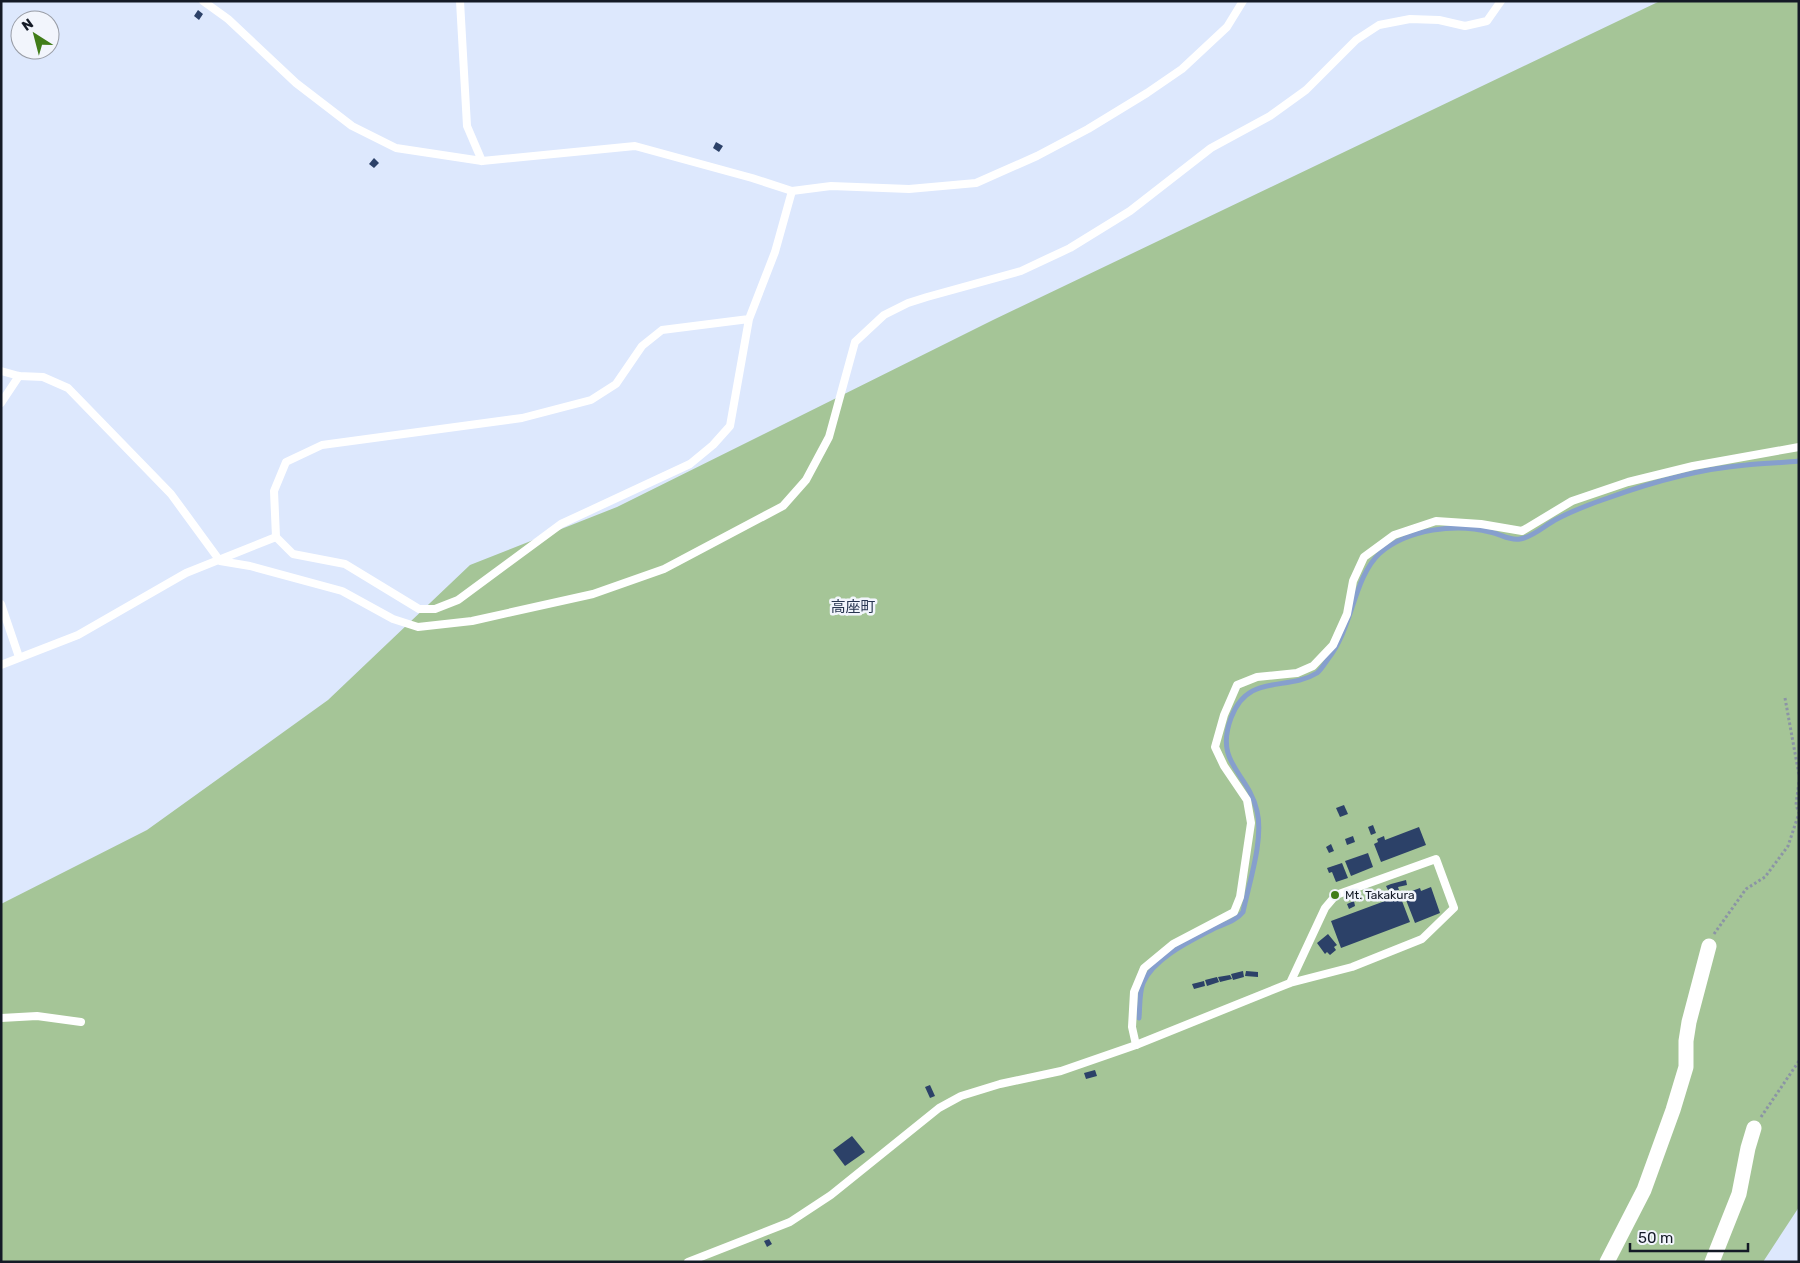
<svg xmlns="http://www.w3.org/2000/svg" width="1800" height="1263" viewBox="0 0 1800 1263" font-family="Rubik,'Noto Sans JP',sans-serif">
  <style>
    .forest { fill: #a5c597 }
    .lines { fill: none; stroke-linecap: round; stroke-linejoin: round }
    .stream { stroke: #869fcd; stroke-width: 5 }
    .building { fill: #2c4168 }
    .path { stroke: #8b94a5; stroke-width: 3; stroke-dasharray: 2.5 2.5; stroke-linecap: butt }
    .service { stroke: #fff; stroke-width: 8 }
    .minor { stroke: #fff; stroke-width: 15 }
    .poi-dot { fill: #417d19; stroke: #f2f5fc; stroke-width: 2 }
    .labels { text-anchor: middle; dominant-baseline: central; stroke-width: 5; stroke-linejoin: round; paint-order: stroke }
    .poi-label { font-size: 12px; fill: #141a26; stroke: #f2f5fc; text-anchor: start }
    .quarter-label { font-size: 15px; fill: #283650; stroke: #f2f5fc }
  </style>
  <rect width="100%" height="100%" fill="#dde8fd"/>
  <polygon class="forest" points="1660,1 1799,1 1799,1207 1763,1262 1,1262 1,904 147,830 328,700 470,565 617,507 993,320"/>
  <g class="lines">
    <path class="stream" d="M1139 1018C1140 1008 1139 993 1143 983 1154 958 1190 941 1213 929 1224 924 1236 921 1243 912 1249 883 1264 839 1257 811 1248 772 1214 764 1231 718 1248 672 1287 692 1317 673 1321 670 1325 663 1328 659 1353 628 1353 578 1380 553 1408 529 1456 523 1490 532 1501 534 1509 541 1520 539 1533 537 1544 526 1555 520 1572 511 1590 504 1608 498 1652 482 1699 469 1746 465 1763 463 1781 463 1799 461"/>
  </g>
  <g class="building">
    <polygon points="198,10 203,14 199,20 194,16"/>
    <polygon points="716,142 723,146 719,152 713,148"/>
    <polygon points="374,158 379,163 374,168 369,164"/>
    <polygon points="1344,805 1348,814 1340,817 1336,808"/>
    <polygon points="1373,825 1376,833 1371,835 1368,827"/>
    <polygon points="1419,827 1426,845 1381,862 1374,844 1378,842 1377,839 1384,836 1385,840"/>
    <polygon points="1353,836 1355,842 1347,845 1345,839"/>
    <polygon points="1331,844 1334,851 1329,853 1326,847"/>
    <polygon points="1368,853 1373,867 1351,876 1345,861"/>
    <polygon points="1342,863 1348,878 1336,882 1332,872 1329,873 1327,868"/>
    <polygon points="1406,880 1407,885 1398,887 1399,890 1395,891 1392,888 1388,890 1386,886 1391,884"/>
    <polygon points="1431,887 1440,913 1415,923 1406,900 1402,901 1410,922 1341,948 1331,921 1420,888 1421,891"/>
    <polygon points="1354,901 1355,906 1349,909 1347,904"/>
    <polygon points="1328,934 1337,945 1334,947 1336,950 1330,955 1327,952 1325,954 1317,943"/>
    <polygon points="1243,971 1244,977 1233,980 1231,974"/>
    <polygon points="1246,971 1258,972 1258,977 1245,976"/>
    <polygon points="1230,975 1232,979 1220,982 1218,977"/>
    <polygon points="1217,977 1219,982 1207,986 1205,980"/>
    <polygon points="1204,981 1205,986 1194,989 1192,984"/>
    <polygon points="1095,1070 1097,1076 1086,1079 1084,1073"/>
    <polygon points="930,1085 935,1096 930,1098 925,1087"/>
    <polygon points="852,1136 865,1152 845,1166 833,1150"/>
    <polygon points="769,1239 772,1244 767,1247 764,1241"/>
  </g>
  <g class="lines">
    <g class="path">
      <polyline points="1785,698 1799,775"/>
      <polyline points="1714,934 1746,889 1765,877 1788,846 1799,813 1796,805 1799,781"/>
      <polyline points="1761,1117 1799,1061"/>
    </g>
    <g class="service">
      <polyline points="203,1 228,19 296,83 352,126 396,148 482,161 635,146 752,178 792,191 831,186 909,189 976,183 1037,156 1088,129 1147,93 1182,69 1227,27 1243,1"/>
      <polyline points="460,1 467,126 482,161"/>
      <polyline points="749,319 662,330 642,346 616,384 591,400 522,418 322,445 286,462 274,491 276,537 293,554 345,564 419,609 435,609 458,600 561,524 690,464 713,445 730,426 749,319 775,252 792,191"/>
      <polyline points="1,371 19,376 43,377 68,388 171,494 220,561 250,566 342,591 393,619 418,627 472,621 593,594 664,569 783,506 806,480 829,437 855,342 884,315 908,303 927,297 1021,271 1070,248 1130,211 1211,148 1270,116 1306,90 1356,40 1379,25 1410,19 1439,20 1465,26 1487,21 1501,1"/>
      <polyline points="1,403 19,376"/>
      <polyline points="1,604 19,657"/>
      <polyline points="1,665 78,635 186,573 276,537"/>
      <polyline points="1,1018 37,1016 81,1022"/>
      <polyline points="1136,1045 1132,1027 1134,992 1144,968 1173,944 1234,912 1240,897 1251,823 1247,800 1224,766 1215,747 1224,715 1237,685 1257,677 1297,673 1313,666 1333,645 1347,614 1353,581 1364,557 1394,535 1436,521 1481,524 1522,531 1572,501 1628,482 1693,466 1799,447"/>
      <polyline points="688,1262 790,1222 831,1195 939,1108 961,1096 1000,1084 1061,1071 1136,1045 1290,983 1352,967 1422,939 1454,908 1436,859 1336,895 1325,908 1290,983"/>
    </g>
    <g class="minor">
      <polyline points="1607,1262 1644,1190 1673,1110 1686,1067 1686,1041 1689,1022 1709,946"/>
      <polyline points="1712,1262 1739,1194 1748,1148 1754,1128"/>
    </g>
  </g>
  <circle class="poi-dot" cx="1335" cy="895" r="5"/>
  <g class="labels">
    <g class="poi-label">
      <text x="1345" y="895">Mt. Takakura</text>
    </g>
    <g class="quarter-label">
      <text x="853" y="607">高座町</text>
    </g>
  </g>
  <rect width="1800" height="1263" fill="none" stroke="#141a26" stroke-width="5"/>
  <g transform="translate(35 35) rotate(324)"><circle r="24" fill="#f2f5fc" stroke="#999da6"/>
  <path d="M0-4L9 19L0 12L-9 19Z" fill="#417d19"/>
  <text y="-8" font-size="14" font-weight="bold" text-anchor="middle" fill="#141a26">N</text>
  </g>
  <path d="M1630 1243v8h118v-8" fill="none" stroke="#141a26" stroke-width="2.5"/>
  <text x="1638" y="1243" font-size="15" fill="#141a26" stroke="#f2f5fc" stroke-width="4" paint-order="stroke">50 m</text>
</svg>
